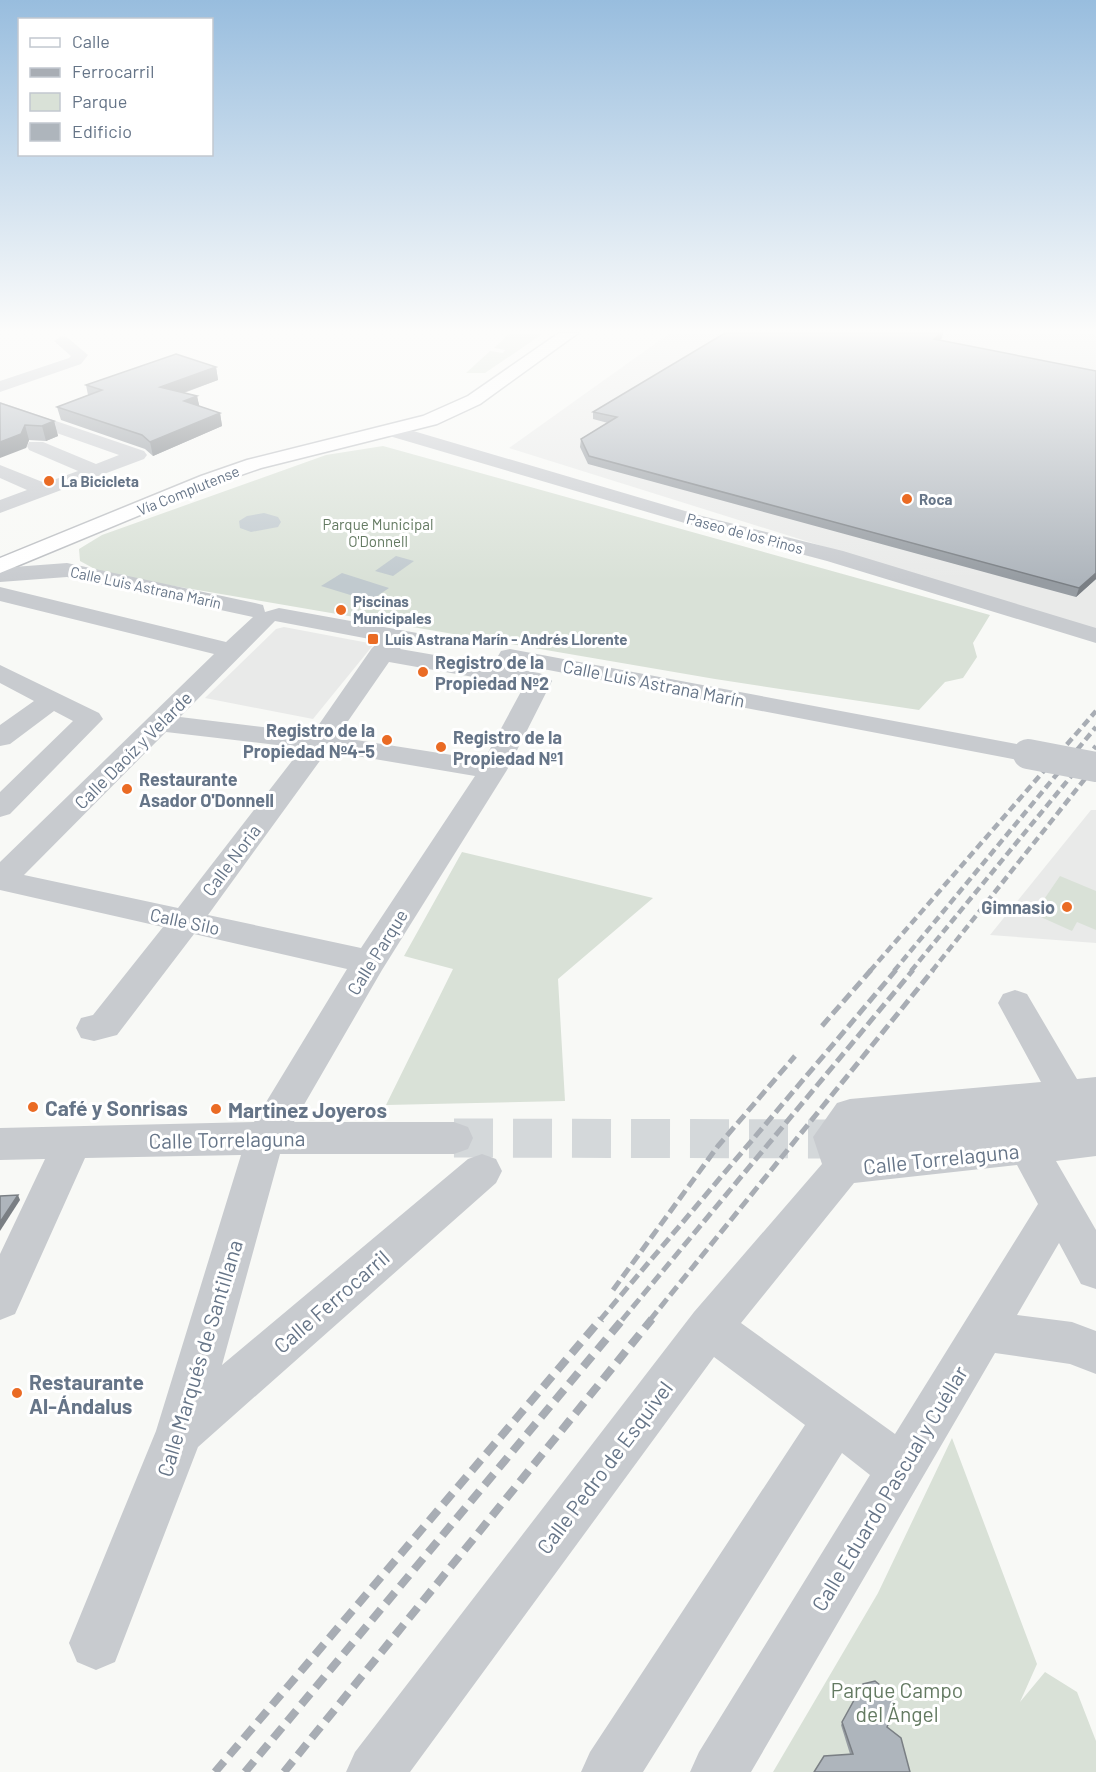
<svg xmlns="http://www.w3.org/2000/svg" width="1096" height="1772" viewBox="0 0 1096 1772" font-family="Barlow,sans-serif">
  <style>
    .built { fill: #e9eae9 }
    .green { fill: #d9e1d7 }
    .water { fill: #c1cacf }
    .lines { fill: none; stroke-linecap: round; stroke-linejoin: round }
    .minor-tunnel { stroke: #d4d8da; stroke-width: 39; stroke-dasharray: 39 20; stroke-linecap: butt }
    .major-casing { stroke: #bbbec2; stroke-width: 3 }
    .minor { fill: #c8cbcf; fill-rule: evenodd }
    .major { fill: #fff; fill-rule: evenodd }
    .rail-far2 { stroke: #a8adb4; stroke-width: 4.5; stroke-dasharray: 8 4.5; stroke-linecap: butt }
    .rail-far1 { stroke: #a8adb4; stroke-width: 5; stroke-dasharray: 11 5; stroke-linecap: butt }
    .rail { stroke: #a8adb4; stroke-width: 8; stroke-dasharray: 14 8; stroke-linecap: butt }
    .minor-bridge { stroke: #c8cbcf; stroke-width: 30 }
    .wall { fill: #969ca2 }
    .shaded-wall { fill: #7a7f84 }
    .building { fill: #aeb5bc; stroke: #7a7f84; stroke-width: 1.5 }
    .poi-dot { fill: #ea6b24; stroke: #fff; stroke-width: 2 }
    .labels { text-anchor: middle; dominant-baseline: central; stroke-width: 6; stroke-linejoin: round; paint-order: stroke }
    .far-poi-label { font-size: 15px; font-weight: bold; fill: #667588; stroke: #fff; text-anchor: start }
    .far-street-label { font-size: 15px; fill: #667588; stroke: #fff }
    .far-park-label { font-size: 15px; fill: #647a62; stroke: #fff }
    .poi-label { font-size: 18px; font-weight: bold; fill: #667588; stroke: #fff; text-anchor: start }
    .street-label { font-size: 18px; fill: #667588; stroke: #fff }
    .near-poi-label { font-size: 21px; font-weight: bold; fill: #667588; stroke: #fff; text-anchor: start }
    .near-street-label { font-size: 21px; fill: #667588; stroke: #fff }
    .near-park-label { font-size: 21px; fill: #647a62; stroke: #fff }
  </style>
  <rect width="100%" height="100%" fill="#f8f9f6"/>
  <g class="built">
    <polygon points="670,333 1096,333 1096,632 509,448"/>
    <polygon points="284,627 374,644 313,719 205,698 276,629"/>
    <polygon points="1091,810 1096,810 1096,943 990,935"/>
  </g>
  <g class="green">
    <polygon points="510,333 544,333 485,373 466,373 490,351 503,353 505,350 494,348"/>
    <polygon points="383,446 990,615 973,643 977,657 963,678 945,682 919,710 715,679 104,574 80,561 79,549 102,535 326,455"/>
    <polygon points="462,852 653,898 558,979 565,1101 386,1105 453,969 404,956"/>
    <polygon points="1060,876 1096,891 1096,930 1077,922 1072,931 1034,914"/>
    <polygon points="952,1438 1037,1664 1020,1702 1045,1672 1077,1692 1096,1741 1096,1772 773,1772 878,1593"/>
  </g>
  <g class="water">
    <polygon points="264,513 278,517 281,522 278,527 251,532 240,528 239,521 247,516"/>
    <polygon points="396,556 414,561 393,576 375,571"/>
    <polygon points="342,573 389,588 370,601 321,586"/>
  </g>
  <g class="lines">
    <polyline class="minor-tunnel" points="454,1138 853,1139"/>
    <g class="major-casing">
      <polygon id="major" points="559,333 578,333 480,404 437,424 261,468 215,484 0,573 0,558 201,476 247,460 423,416 468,396"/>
    </g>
    <g class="minor">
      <polygon points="62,336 68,338 88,355 81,364 0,392 0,381 69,358 71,356 54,341"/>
      <polygon points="0,402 144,451 147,455 144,459 0,513 0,500 27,490 0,478 0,465 45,483 78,471 29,450 27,446 29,442 43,442 96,464 119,455 0,413"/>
      <polygon points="393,425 702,516 843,551 1096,628 1096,643 827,561 688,524 386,435 384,431"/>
      <path d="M67 563 255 603 263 605 265 612 279 608 417 633 426 635 429 640 426 645 417 647 403 645 400 649 539 673 548 676 552 681 507 770 382 970 294 1122H454L468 1127 473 1138 468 1149 454 1154H280L222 1365 468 1159 482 1154 496 1159 502 1171 496 1183 198 1447 115 1662 96 1670 77 1662 69 1643 156 1431 241 1155 85 1158 15 1314 0 1320V1254L45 1159 0 1160V1128L254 1122 347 969 194 934 117 1035 94 1041 81 1038 76 1028 81 1018 93 1015 163 927 0 890V862L214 654 0 601V587L226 642 253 617 67 577 0 582V568ZM275 621 380 641 372 648 313 733 180 717ZM389 662 524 686 484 760 337 737ZM166 732 302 748 178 908 24 875ZM327 751 475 776 361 948 208 915Z"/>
      <polygon points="510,649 1028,746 1038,748 1042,754 1038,760 1028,762 501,661 498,656 501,651"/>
      <polygon points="0,665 99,713 103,719 10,814 0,817 0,792 73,721 54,711 10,744 0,746 0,725 34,701 0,683"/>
      <path d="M1015 990 1027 994 1077 1079 1096 1077V1156L1056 1161 1096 1230V1289L1081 1284 1059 1243 1017 1315 1072 1322 1096 1331V1374L1070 1364 995 1353 751 1772H690L699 1752 870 1475 842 1453 643 1772H581L590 1752 805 1425 714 1357 410 1772H346L355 1752 694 1312 822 1164 813 1137 837 1103 850 1099 1041 1082 998 1003 1003 994ZM1017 1165 1038 1204 895 1434 741 1323 854 1183Z"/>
    </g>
    <use href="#major" class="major"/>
    <g class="rail-far2">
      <polyline points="870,971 1096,711"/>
      <polyline points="894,971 1096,727"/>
      <polyline points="911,971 1096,746"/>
      <polyline points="932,971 1096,765"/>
    </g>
    <g class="rail-far1">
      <polyline points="822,1026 871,970"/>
      <polyline points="613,1290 718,1146 795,1056"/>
      <polyline points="600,1320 896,970"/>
      <polyline points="622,1320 913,970"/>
      <polyline points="650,1320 933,970"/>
    </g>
    <g class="rail">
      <polyline points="215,1772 601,1319"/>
      <polyline points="245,1772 623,1319"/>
      <polyline points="284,1772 652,1319"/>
    </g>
    <polyline class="minor-bridge" points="1028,754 1096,767"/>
  </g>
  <g class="wall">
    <polygon points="942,338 940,340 1096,579 1076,597 588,464 580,447 581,439 608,423 593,419 593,412"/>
    <polygon points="216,367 218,380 184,393 197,396 199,406 220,413 222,426 153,456 145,449 61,420 57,407 88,395 86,385"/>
    <polygon points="0,403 54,421 58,436 46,441 29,440 26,448"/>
    <polygon points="863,1684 887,1727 910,1772 850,1754 841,1725"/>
  </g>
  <g class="shaded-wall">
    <polygon points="941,333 943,333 942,338 933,346 934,339"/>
    <polygon points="216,367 218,380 163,400 160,387"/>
    <polygon points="197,396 200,409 184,401"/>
    <polygon points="220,413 222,426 153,456 150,442"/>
    <polygon points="54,421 58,436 46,441 42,426"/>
    <polygon points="25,425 29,440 26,448 0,458 0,442"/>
    <polygon points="1096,573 1096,579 1076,597 1079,588"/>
    <polygon points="18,1195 20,1200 0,1231 0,1222"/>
  </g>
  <g class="building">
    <polygon points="725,333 941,333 934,339 1096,371 1096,573 1079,588 589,456 581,439 617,417 593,412"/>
    <polygon points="176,354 216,367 160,387 197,396 184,401 220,413 150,442 142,435 57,407 102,390 86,385"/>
    <polygon points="0,403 54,421 42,426 25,425 21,434 0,442"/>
    <polygon points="18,1195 0,1222 0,1196"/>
    <polygon points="875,1681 891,1694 895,1709 887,1727 901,1738 910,1772 814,1772 824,1756 853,1754 842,1722 863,1684"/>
  </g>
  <linearGradient id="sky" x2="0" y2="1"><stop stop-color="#98bdde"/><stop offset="0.57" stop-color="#fcfcfb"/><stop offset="1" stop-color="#fcfcfb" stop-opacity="0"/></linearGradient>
  <rect width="1096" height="581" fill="url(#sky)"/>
  <g class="poi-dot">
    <circle cx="49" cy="481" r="6"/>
    <circle cx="907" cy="499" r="6"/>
    <circle cx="341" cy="610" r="6"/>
    <rect x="367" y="633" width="12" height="12" rx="3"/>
    <circle cx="423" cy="672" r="6"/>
    <circle cx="387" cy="740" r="6"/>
    <circle cx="441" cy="747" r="6"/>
    <circle cx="127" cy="789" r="6"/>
    <circle cx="1067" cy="907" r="6"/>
    <circle cx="33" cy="1107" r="6"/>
    <circle cx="216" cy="1109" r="6"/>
    <circle cx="17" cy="1393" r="6"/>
  </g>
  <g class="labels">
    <g class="far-poi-label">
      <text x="61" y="481">La Bicicleta</text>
      <text x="919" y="499">Roca</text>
      <text x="353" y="601">Piscinas<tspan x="353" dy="17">Municipales</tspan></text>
      <text x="385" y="639">Luis Astrana Marín - Andrés Llorente</text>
    </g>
    <g class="far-street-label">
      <text transform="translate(188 490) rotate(-22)">Vía Complutense</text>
      <text transform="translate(745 533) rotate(15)">Paseo de los Pinos</text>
      <text transform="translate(146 587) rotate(12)">Calle Luis Astrana Marín</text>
    </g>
    <g class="far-park-label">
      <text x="378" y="524">Parque Municipal<tspan x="378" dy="17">O'Donnell</tspan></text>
    </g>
    <g class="poi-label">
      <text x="435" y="662">Registro de la<tspan x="435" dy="21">Propiedad Nº2</tspan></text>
      <text x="375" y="730" text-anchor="end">Registro de la<tspan x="375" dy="21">Propiedad Nº4-5</tspan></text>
      <text x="453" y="737">Registro de la<tspan x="453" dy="21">Propiedad Nº1</tspan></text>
      <text x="139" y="779">Restaurante<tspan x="139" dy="21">Asador O'Donnell</tspan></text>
      <text x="1055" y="907" text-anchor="end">Gimnasio</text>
    </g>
    <g class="street-label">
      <text transform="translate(654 683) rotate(11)">Calle Luis Astrana Marín</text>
      <text transform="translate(133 750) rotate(-45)">Calle Daoíz y Velarde</text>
      <text transform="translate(231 860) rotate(-53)">Calle Noria</text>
      <text transform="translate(185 921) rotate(12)">Calle Silo</text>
      <text transform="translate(377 952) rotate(-58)">Calle Parque</text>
    </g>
    <g class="near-poi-label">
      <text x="45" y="1107">Café y Sonrisas</text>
      <text x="228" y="1109">Martinez Joyeros</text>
      <text x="29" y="1381">Restaurante<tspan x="29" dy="24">Al-Ándalus</tspan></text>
    </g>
    <g class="near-street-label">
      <text transform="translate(227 1139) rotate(-1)">Calle Torrelaguna</text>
      <text transform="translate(941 1158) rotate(-6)">Calle Torrelaguna</text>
      <text transform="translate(331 1301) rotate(-41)">Calle Ferrocarril</text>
      <text transform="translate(199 1358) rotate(-73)">Calle Marqués de Santillana</text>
      <text transform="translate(604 1467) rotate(-53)">Calle Pedro de Esquivel</text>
      <text transform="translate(889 1488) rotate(-59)">Calle Eduardo Pascual y Cuéllar</text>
    </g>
    <g class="near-park-label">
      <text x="897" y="1689">Parque Campo<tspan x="897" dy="24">del Ángel</tspan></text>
    </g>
  </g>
  <rect x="18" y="18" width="195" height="138" fill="#ffffff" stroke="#c2c8cf" stroke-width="1.5"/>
  <rect x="30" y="38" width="30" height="9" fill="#ffffff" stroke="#c2c8cf" stroke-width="1.5"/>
  <text x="72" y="48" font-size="18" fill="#667588">Calle</text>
  <rect x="30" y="68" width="30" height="9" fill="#a8adb4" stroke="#c2c8cf" stroke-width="1.5"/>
  <text x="72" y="78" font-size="18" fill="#667588">Ferrocarril</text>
  <rect x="30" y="93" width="30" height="18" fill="#d9e1d7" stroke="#c2c8cf" stroke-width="1.5"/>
  <text x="72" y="108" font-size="18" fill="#667588">Parque</text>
  <rect x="30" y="123" width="30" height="18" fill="#aeb5bc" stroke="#c2c8cf" stroke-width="1.5"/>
  <text x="72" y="138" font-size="18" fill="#667588">Edificio</text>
</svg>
